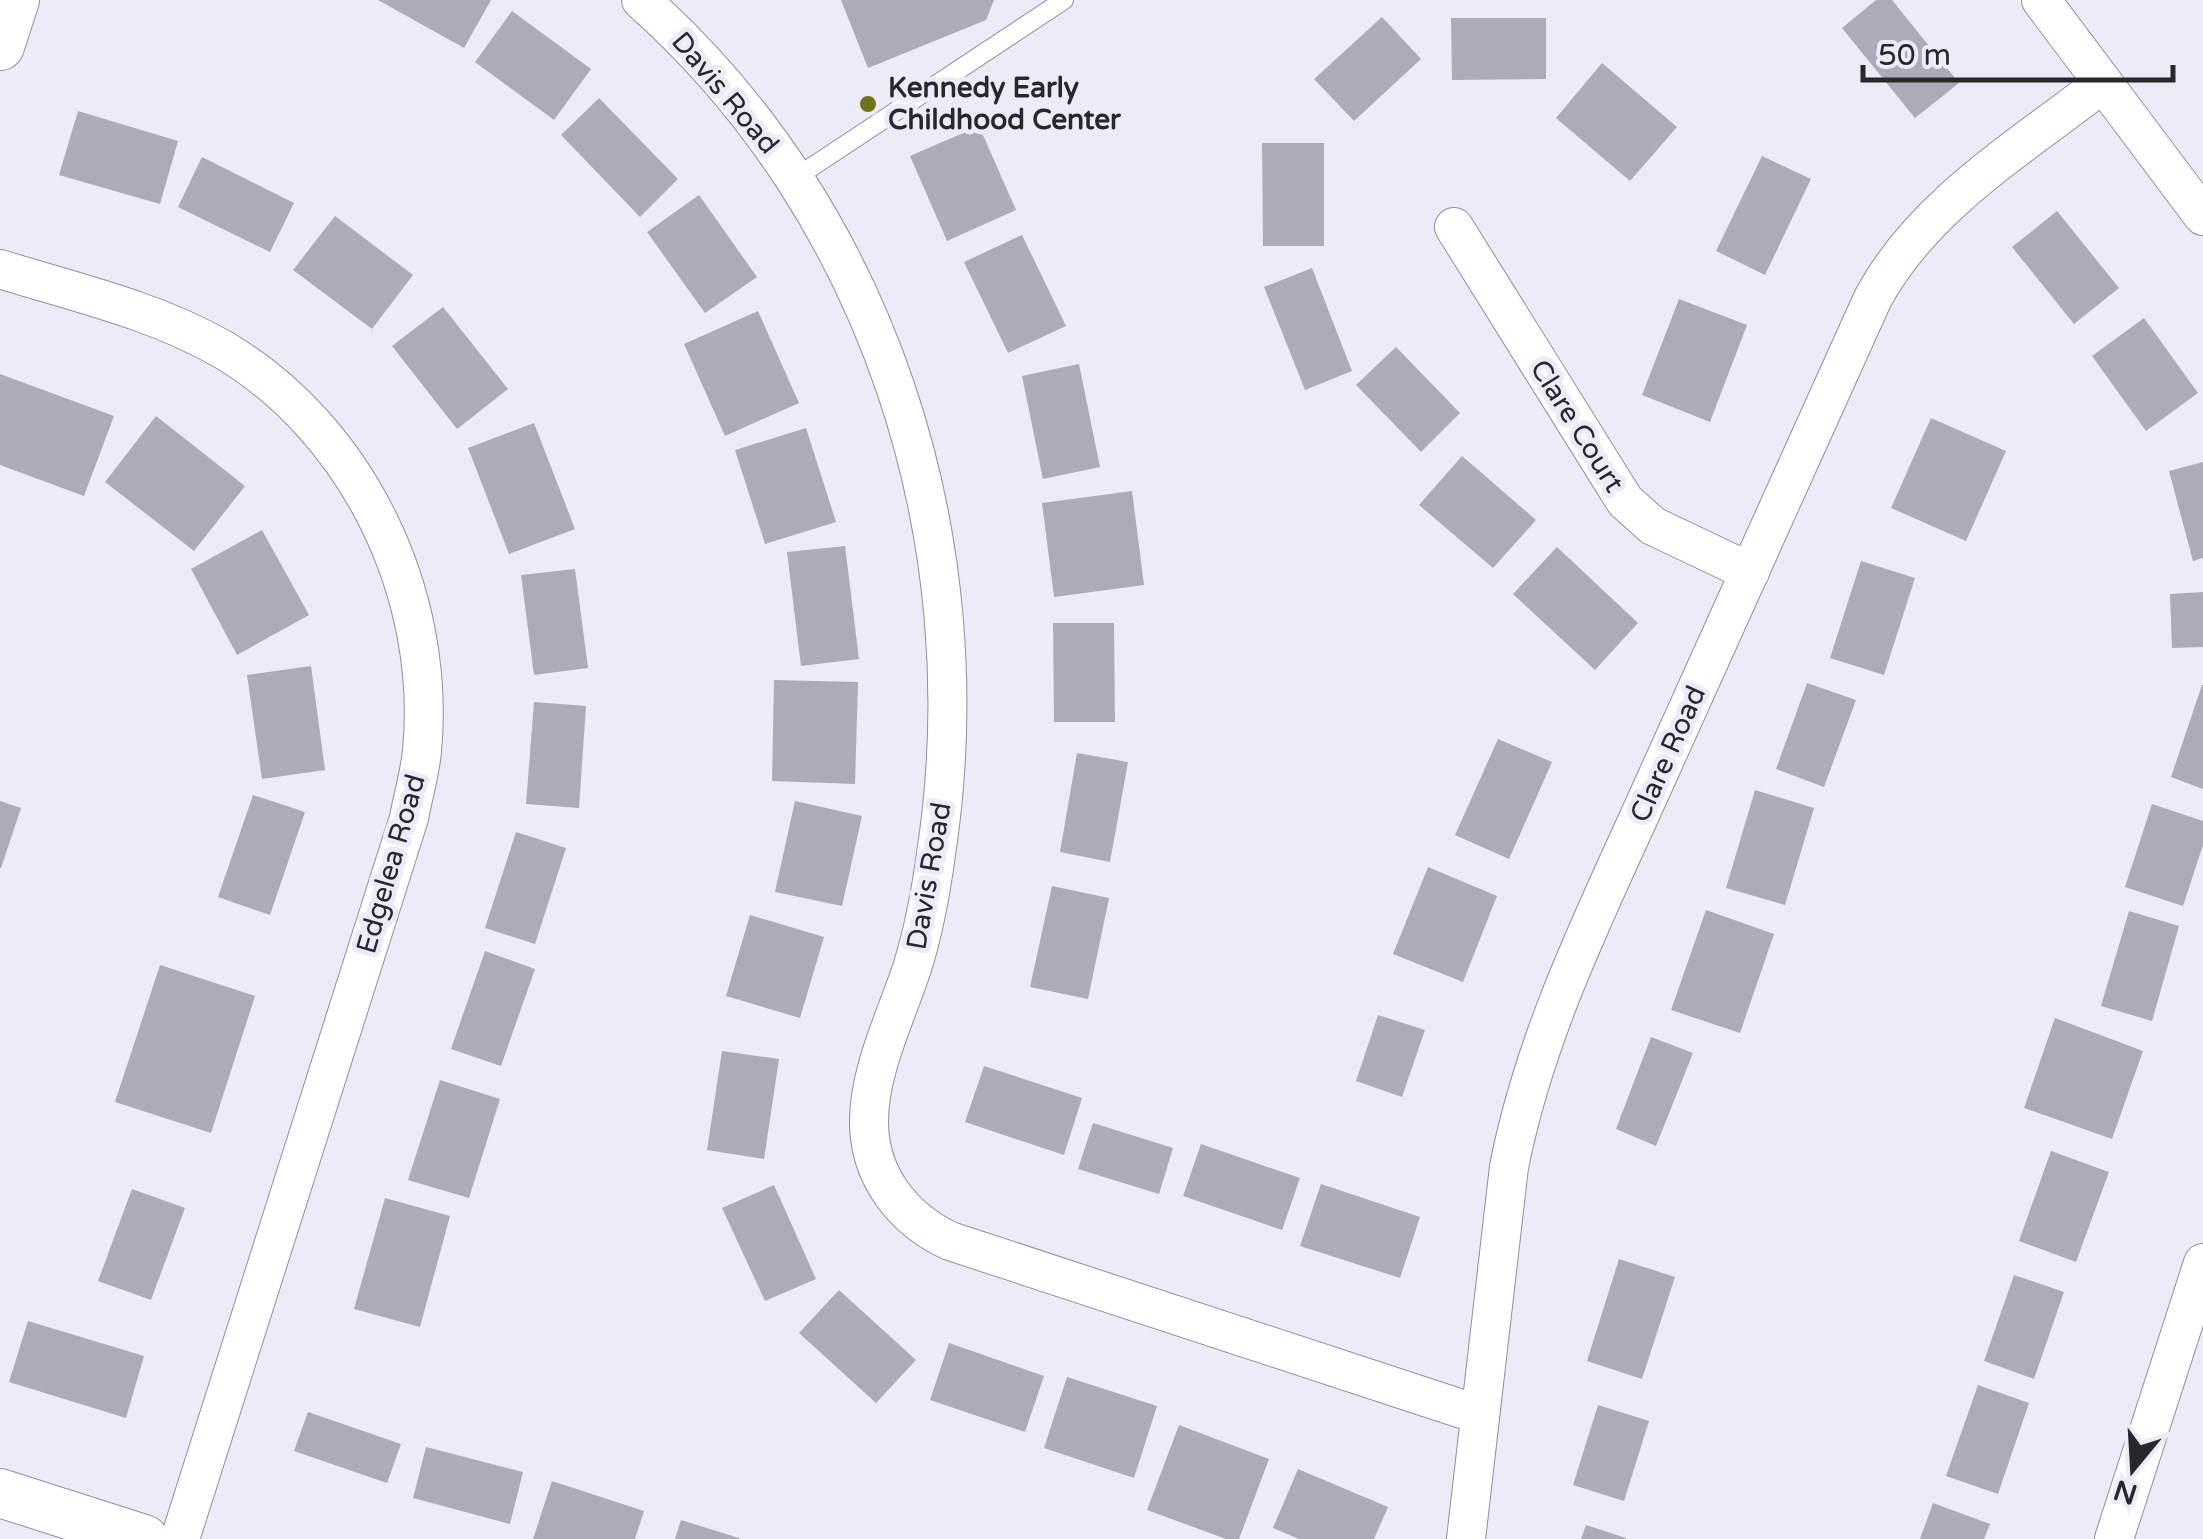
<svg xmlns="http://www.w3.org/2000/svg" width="2203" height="1539" viewBox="0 0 2203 1539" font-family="'Varela Round',sans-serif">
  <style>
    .building { fill: #adabb7 }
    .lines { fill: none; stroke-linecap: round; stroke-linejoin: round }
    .service-casing { stroke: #918f9c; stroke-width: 20 }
    .minor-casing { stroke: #918f9c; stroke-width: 40 }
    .tertiary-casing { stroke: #918f9c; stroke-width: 50 }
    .service { stroke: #fff; stroke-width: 18 }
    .minor { stroke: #fff; stroke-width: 38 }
    .tertiary { stroke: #fff; stroke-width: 48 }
    .poi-dot { fill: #6f741b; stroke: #ecebf8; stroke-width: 4 }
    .labels { text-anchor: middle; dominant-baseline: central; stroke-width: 10; stroke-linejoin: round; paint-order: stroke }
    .poi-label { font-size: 28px; font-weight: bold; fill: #28272c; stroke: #ecebf8; text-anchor: start }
    .street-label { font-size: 28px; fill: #28272c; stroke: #ecebf8 }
  </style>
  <rect width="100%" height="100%" fill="#ecebf8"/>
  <g class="building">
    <polygon points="378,0 491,0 464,48"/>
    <polygon points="841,0 994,0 986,20 868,68"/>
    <polygon points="1876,0 1892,0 1959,83 1915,118 1842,28"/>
    <polygon points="512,11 591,69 554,120 475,62"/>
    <polygon points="1382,17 1421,59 1354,121 1314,79"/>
    <polygon points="1451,18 1546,18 1546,79 1452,80"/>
    <polygon points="1602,63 1677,127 1630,181 1556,118"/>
    <polygon points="599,98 678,179 640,217 561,135"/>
    <polygon points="78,111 178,141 160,204 59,175"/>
    <polygon points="979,126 1016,210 947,241 910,156"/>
    <polygon points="1262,143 1324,143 1324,246 1263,246"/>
    <polygon points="1762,156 1811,179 1765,275 1716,251"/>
    <polygon points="202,157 294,203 270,252 178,207"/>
    <polygon points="699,195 757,277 705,313 647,232"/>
    <polygon points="2057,211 2119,288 2074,324 2012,247"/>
    <polygon points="335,216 413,275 372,329 293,270"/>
    <polygon points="1022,235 1066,326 1008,353 964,262"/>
    <polygon points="1312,268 1352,371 1305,390 1264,287"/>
    <polygon points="1679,299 1747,325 1710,422 1642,395"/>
    <polygon points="443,307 508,389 457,429 392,346"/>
    <polygon points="758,311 799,403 725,436 684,344"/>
    <polygon points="2144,318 2198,393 2146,431 2092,356"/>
    <polygon points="1396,347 1460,413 1421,452 1356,385"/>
    <polygon points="1079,364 1100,467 1043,479 1022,376"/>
    <polygon points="0,374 114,416 84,496 0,465"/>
    <polygon points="156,416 245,486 194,551 105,482"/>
    <polygon points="1931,418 2006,451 1966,541 1891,508"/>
    <polygon points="534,423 575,529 509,554 468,448"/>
    <polygon points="806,428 836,522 765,544 735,450"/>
    <polygon points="1462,456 1536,520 1493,568 1419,505"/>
    <polygon points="2203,462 2203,558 2193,561 2169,471"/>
    <polygon points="1132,491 1144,585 1054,597 1042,503"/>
    <polygon points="262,530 309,615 237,655 191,569"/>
    <polygon points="845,546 859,659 801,666 787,552"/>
    <polygon points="1557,547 1638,623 1595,670 1513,594"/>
    <polygon points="1861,561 1915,578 1884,675 1830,658"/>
    <polygon points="575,569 588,668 534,675 521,575"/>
    <polygon points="2203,592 2203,647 2172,648 2170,594"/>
    <polygon points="1053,623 1114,623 1115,722 1054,722"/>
    <polygon points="311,666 325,770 262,779 247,675"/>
    <polygon points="774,680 858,682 855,784 772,781"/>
    <polygon points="1807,683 1856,700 1824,787 1776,769"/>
    <polygon points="2202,685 2203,685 2203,789 2171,777"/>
    <polygon points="534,702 586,706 579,808 526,804"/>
    <polygon points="1498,739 1552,762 1509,859 1455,835"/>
    <polygon points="1077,753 1128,762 1110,862 1060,852"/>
    <polygon points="1755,790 1814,808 1785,905 1726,888"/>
    <polygon points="253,795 305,812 270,915 218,897"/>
    <polygon points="0,801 21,808 1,868 0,868"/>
    <polygon points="795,801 862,816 842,906 775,892"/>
    <polygon points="2152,804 2203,821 2203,845 2183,906 2125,887"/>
    <polygon points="516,832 566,848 535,944 485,928"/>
    <polygon points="1428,867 1497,896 1463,982 1393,954"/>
    <polygon points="1052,886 1109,898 1088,999 1030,987"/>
    <polygon points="1706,910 1774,934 1740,1033 1671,1010"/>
    <polygon points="2129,911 2179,926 2152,1021 2101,1006"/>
    <polygon points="750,915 824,937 800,1018 726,996"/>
    <polygon points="485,951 535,969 501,1066 451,1049"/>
    <polygon points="160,965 255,996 211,1133 115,1102"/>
    <polygon points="1378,1015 1425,1030 1402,1097 1356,1081"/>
    <polygon points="2055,1018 2143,1051 2112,1139 2024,1108"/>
    <polygon points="1651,1037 1693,1053 1656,1146 1616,1129"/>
    <polygon points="722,1051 779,1059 764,1159 707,1150"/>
    <polygon points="984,1066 1082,1098 1064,1155 965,1122"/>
    <polygon points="440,1080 500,1099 469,1198 408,1180"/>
    <polygon points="1093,1123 1173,1148 1159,1194 1078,1169"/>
    <polygon points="1201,1144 1300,1178 1282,1230 1183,1196"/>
    <polygon points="2051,1151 2109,1172 2076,1262 2019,1241"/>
    <polygon points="1321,1184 1420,1217 1400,1278 1300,1246"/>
    <polygon points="774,1185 816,1279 765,1301 722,1208"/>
    <polygon points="132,1189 185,1208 151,1300 98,1281"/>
    <polygon points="385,1198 450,1216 420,1327 354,1309"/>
    <polygon points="1619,1259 1675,1277 1642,1379 1587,1361"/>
    <polygon points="2014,1275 2064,1292 2034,1379 1984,1361"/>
    <polygon points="839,1290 916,1360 876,1403 799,1333"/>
    <polygon points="28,1321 144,1356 126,1418 9,1382"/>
    <polygon points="949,1343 1044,1376 1025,1432 930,1400"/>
    <polygon points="1067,1377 1157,1406 1134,1478 1044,1448"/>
    <polygon points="1978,1385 2029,1403 1998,1494 1946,1476"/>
    <polygon points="1598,1405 1649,1421 1624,1501 1573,1485"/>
    <polygon points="308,1412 401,1444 387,1483 294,1451"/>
    <polygon points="1179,1425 1269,1459 1239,1539 1226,1539 1147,1510"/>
    <polygon points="426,1447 523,1472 510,1524 413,1498"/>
    <polygon points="1298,1469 1388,1507 1374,1539 1299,1539 1273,1528"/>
    <polygon points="552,1481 644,1511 635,1539 533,1539"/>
    <polygon points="1933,1503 1990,1524 1984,1539 1920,1539"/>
    <polygon points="681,1520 739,1538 739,1539 675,1539"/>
    <polygon points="1586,1525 1626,1538 1626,1539 1581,1539"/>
  </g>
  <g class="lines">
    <g class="service-casing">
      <polyline id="service" points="795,178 1064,0"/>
    </g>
    <g class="minor-casing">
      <g id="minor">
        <path d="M641 0C880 212 984 542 936 854 931 891 924 929 913 965 897 1015 868 1071 869 1124 870 1177 903 1219 950 1241L1480 1415"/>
        <polyline points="2041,0 2203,216"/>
        <polyline points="1454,227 1625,501 1653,526 1750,572"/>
        <path d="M0 269C74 292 154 310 222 349 358 429 437 594 422 751 420 773 413 796 409 818L180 1539"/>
        <path d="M1466 1539 1509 1167C1536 1029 1600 905 1657 777 1729 617 1801 458 1873 298 1924 204 2020 148 2103 83"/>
        <polyline points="2114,1539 2203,1263"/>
      </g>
    </g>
    <g class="tertiary-casing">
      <g id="tertiary">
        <polyline points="0,46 15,0"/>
        <polyline points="0,1493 144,1539"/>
      </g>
    </g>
    <use href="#service" class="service"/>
    <use href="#minor" class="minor"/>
    <use href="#tertiary" class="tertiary"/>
  </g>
  <circle class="poi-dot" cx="868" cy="104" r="10"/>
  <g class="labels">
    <g class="poi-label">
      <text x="888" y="88">Kennedy Early<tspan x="888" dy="32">Childhood Center</tspan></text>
    </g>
    <g class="street-label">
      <text transform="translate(725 93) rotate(50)">Davis Road</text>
      <text transform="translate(1577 426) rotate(58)">Clare Court</text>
      <text transform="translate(1668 754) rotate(-66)">Clare Road</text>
      <text transform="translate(391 864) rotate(-74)">Edgelea Road</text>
      <text transform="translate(929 876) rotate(-80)">Davis Road</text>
    </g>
  </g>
  <g transform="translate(2133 1469) rotate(198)" stroke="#ecebf8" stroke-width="8" paint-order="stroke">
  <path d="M0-8L18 38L0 25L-18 38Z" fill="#28272c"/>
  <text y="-15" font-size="28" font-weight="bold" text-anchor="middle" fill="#28272c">N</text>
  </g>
  <path d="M1863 65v15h310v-15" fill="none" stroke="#28272c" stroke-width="5"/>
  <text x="1878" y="65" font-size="30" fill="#28272c" stroke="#ecebf8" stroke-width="8" paint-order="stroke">50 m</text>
</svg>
